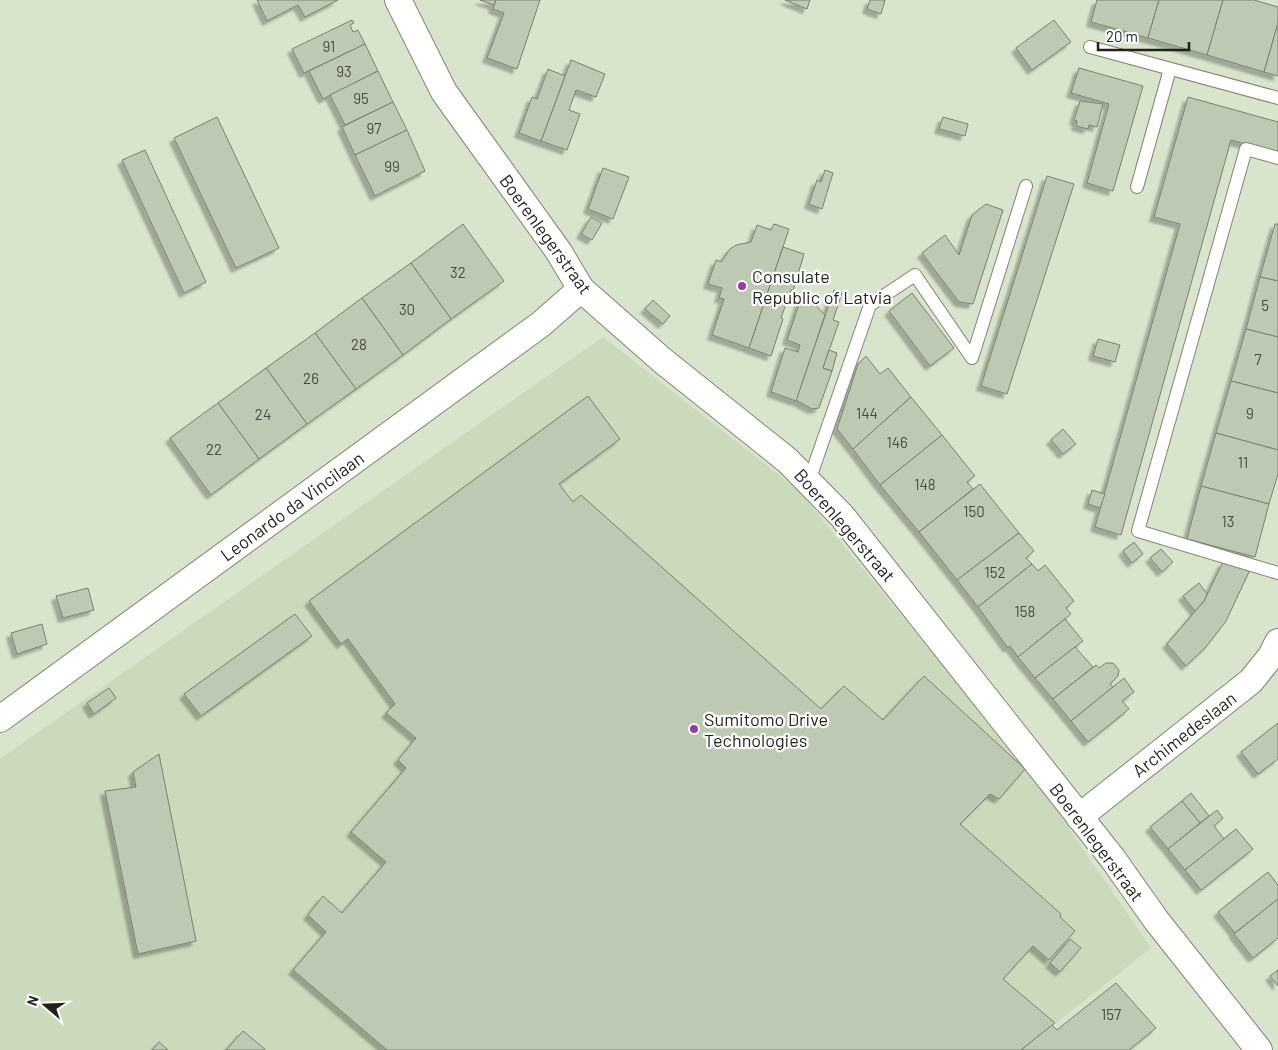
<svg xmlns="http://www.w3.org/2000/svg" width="1278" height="1050" viewBox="0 0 1278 1050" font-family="Barlow,sans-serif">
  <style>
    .built { fill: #cbd9bc }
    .building { fill: #bec9b3; stroke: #78826e; filter: url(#shadow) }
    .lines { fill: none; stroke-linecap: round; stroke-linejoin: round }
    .lane-casing { stroke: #7d8773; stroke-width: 14 }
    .street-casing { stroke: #7d8773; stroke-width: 28 }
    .lane { stroke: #fff; stroke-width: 12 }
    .street { stroke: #fff; stroke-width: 26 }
    .poi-dot { fill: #973ba6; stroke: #fff; stroke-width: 2 }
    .labels { text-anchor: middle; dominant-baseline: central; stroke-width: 4.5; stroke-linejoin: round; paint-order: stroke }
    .number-label { font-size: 15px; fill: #474c40 }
    .street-label { font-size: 18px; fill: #1f231a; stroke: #fff }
    .poi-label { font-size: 18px; fill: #1f231a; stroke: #fff; text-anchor: start }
  </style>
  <defs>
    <filter id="shadow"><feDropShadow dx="-4.5" dy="4.5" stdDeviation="1" flood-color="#0004"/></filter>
  </defs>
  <rect width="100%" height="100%" fill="#d9e4cd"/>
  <polygon class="built" points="603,337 797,489 1028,769 1151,948 1022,1050 0,1050 0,759"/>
  <g class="building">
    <polygon points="257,0 338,0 305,17 298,5 267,21"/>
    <polygon points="480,0 496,0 494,5"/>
    <polygon points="496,0 540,0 517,69 487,58 504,13 493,9"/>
    <polygon points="785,0 810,0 807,9"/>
    <polygon points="870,0 885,0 881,14 867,9"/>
    <polygon points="1097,0 1159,0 1148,38 1091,22"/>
    <polygon points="1159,0 1223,0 1207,55 1148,38"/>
    <polygon points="1223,0 1254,0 1278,7 1278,23 1264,72 1207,55"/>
    <polygon points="352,20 354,23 350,25 353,32 358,30 365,44 304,73 292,49"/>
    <polygon points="1054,20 1071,42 1032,70 1016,48"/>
    <polygon points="1278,23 1278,76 1264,72"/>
    <polygon points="365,44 378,71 323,99 309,71"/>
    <polygon points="571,60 605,74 596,97 576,90 569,110 580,114 567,150 541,141"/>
    <polygon points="1079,68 1143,86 1113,191 1087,183 1109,104 1071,93"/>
    <polygon points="548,69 565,76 541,141 519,133 532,97 537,99"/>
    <polygon points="378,71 393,102 345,125 330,95"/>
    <polygon points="1188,97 1278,122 1278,153 1231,140 1121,535 1095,527 1180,224 1154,217"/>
    <polygon points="1080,101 1103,104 1097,127 1089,125 1088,129 1076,126 1077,121 1074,120"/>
    <polygon points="393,102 407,130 355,155 342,127"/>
    <polygon points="217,117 279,248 236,268 174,138"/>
    <polygon points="943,117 968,124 965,136 939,129"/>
    <polygon points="407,130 425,171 375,196 355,155"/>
    <polygon points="145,150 206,282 184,293 122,160"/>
    <polygon points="603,168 629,177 613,219 588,209"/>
    <polygon points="825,170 833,173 822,209 809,204 817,180 821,182"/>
    <polygon points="1047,176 1074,184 1007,394 981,386"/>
    <polygon points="986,204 1003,210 973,304 959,302 922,253 945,235 959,255 972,215"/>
    <polygon points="591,217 602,223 592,240 581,234"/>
    <polygon points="463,224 504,281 451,319 411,263"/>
    <polygon points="774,224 789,229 749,348 712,335 724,299 719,298 722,288 708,284 716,260 721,262 730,249 736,245 751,242 757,225 771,230"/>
    <polygon points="1275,224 1278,224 1278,281 1260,277"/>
    <polygon points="783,247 804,254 793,291 791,290 781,318 783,319 771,356 749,348"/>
    <polygon points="411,263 451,319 403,355 362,298"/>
    <polygon points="1260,277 1278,281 1278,337 1246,329"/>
    <polygon points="834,290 842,293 833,320 839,322 823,368 832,371 819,408 812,409 796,400"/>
    <polygon points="803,292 825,315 796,401 771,392 785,348 798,352 800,345 787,340"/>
    <polygon points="912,293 954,348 930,366 889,311"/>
    <polygon points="362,298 403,355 356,389 315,333"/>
    <polygon points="653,300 670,316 663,324 645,309"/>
    <polygon points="1246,329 1278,337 1278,393 1231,381"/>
    <polygon points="315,333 356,389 307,424 266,368"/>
    <polygon points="1098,339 1120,345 1115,362 1093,356"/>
    <polygon points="829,350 837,353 832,371 823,368"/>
    <polygon points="866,356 880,374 888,368 911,397 853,449 837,429 858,364"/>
    <polygon points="266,368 307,424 259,459 218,403"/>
    <polygon points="1231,381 1278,393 1278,450 1216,433"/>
    <polygon points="588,396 620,439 559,484 573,502 581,495 821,709 844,686 883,720 924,676 1025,769 999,799 990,794 960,824 1061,914 1060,917 1075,931 1049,960 1033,946 1003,979 1055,1023 1021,1050 387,1050 293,970 326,932 308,915 323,896 342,913 386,862 351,832 406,768 398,760 416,738 386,713 395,704 348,639 341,644 309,601"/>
    <polygon points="911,397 942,435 880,485 853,449"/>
    <polygon points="218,403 259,459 211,495 170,438"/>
    <polygon points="1063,429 1076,444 1063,454 1051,440"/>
    <polygon points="1216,433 1278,450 1278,474 1269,504 1201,486"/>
    <polygon points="942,435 975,476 967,482 973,489 919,532 880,485"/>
    <polygon points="980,484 1019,533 957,580 919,532"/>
    <polygon points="1201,486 1269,504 1255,557 1187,539"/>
    <polygon points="1092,490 1105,494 1100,508 1088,504"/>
    <polygon points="1019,533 1034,551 1026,558 1032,564 978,607 957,580"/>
    <polygon points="1134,542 1143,554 1132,563 1123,551"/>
    <polygon points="1161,549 1173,562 1162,572 1150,558"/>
    <polygon points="1223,562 1250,570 1226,621 1206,647 1186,666 1167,644 1204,601"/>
    <polygon points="1032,564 1038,571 1045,565 1074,601 1066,608 1071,614 1018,657 1010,646 1008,648 978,607"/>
    <polygon points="1199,583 1207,594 1204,601 1195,611 1183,596"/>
    <polygon points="88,588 94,610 63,618 56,596"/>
    <polygon points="295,614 312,636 201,716 184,694"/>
    <polygon points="1065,619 1083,641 1035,678 1018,657"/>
    <polygon points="42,624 47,644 17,654 11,633"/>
    <polygon points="1075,647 1093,667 1053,699 1035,678"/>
    <polygon points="1106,663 1113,663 1119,670 1118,676 1110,684 1113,687 1071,721 1053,699 1096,665 1099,668"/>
    <polygon points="1124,678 1134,692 1122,701 1129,709 1088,742 1071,721"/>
    <polygon points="109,688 116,698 94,714 87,703"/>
    <polygon points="1278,723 1278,759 1258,774 1241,752"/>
    <polygon points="159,754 196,941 138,954 105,791 136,787 133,772"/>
    <polygon points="1191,793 1209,816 1200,823 1182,801"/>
    <polygon points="1182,801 1200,823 1168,849 1150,827"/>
    <polygon points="1217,810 1223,818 1214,826 1224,839 1185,870 1168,849"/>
    <polygon points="1236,829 1253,849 1201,890 1185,870"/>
    <polygon points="1268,872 1278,885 1278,899 1235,933 1218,912"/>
    <polygon points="1278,899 1278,938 1253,958 1234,934"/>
    <polygon points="1070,939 1081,948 1060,972 1050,963"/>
    <polygon points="1278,970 1278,986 1270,976"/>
    <polygon points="1116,983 1156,1028 1129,1050 1021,1050 1052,1025 1057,1030"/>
    <polygon points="243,1031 266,1050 226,1050"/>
    <polygon points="159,1042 168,1050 152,1050"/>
  </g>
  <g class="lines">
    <g class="lane-casing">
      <g id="lane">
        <polyline points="1090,47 1278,98"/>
        <polyline points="1278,158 1246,149 1138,531 1278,573"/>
        <polyline points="1137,187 1170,69"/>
        <polyline points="809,481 870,305 915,275 972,358 1026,186"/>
      </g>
    </g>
    <g class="street-casing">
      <g id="street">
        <polyline points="398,0 444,92 559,252 581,289 663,361 787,460 842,516 1113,859 1156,920 1259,1050"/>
        <polyline points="0,719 541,324 581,289"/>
        <polyline points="1079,817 1251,681 1271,656 1278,642"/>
      </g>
    </g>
    <use href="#lane" class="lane"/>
    <use href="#street" class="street"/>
  </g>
  <g class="poi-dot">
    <circle cx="742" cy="286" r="5"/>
    <circle cx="694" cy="729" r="5"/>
  </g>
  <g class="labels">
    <g class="number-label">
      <text x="329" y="46">91</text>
      <text x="344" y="71">93</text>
      <text x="361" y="98">95</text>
      <text x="374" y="128">97</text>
      <text x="392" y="166">99</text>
      <text x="458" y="272">32</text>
      <text x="1265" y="305">5</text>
      <text x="407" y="309">30</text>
      <text x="359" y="344">28</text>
      <text x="1258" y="359">7</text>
      <text x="311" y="378">26</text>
      <text x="867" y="413">144</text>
      <text x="1250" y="413">9</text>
      <text x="263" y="414">24</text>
      <text x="897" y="442">146</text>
      <text x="214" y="449">22</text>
      <text x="1243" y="462">11</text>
      <text x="925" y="484">148</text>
      <text x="974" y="511">150</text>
      <text x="1228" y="521">13</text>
      <text x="995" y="572">152</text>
      <text x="1025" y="611">158</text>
      <text x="1111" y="1014">157</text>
    </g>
    <g class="street-label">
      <text transform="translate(546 234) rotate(54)">Boerenlegerstraat</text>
      <text transform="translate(292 506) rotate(-36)">Leonardo da Vincilaan</text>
      <text transform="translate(845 525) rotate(49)">Boerenlegerstraat</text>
      <text transform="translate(1184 734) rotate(-38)">Archimedeslaan</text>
      <text transform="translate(1097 842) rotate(53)">Boerenlegerstraat</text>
    </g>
    <g class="poi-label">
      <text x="752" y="276">Consulate<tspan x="752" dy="21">Republic of Latvia</tspan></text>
      <text x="704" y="719">Sumitomo Drive<tspan x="704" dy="21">Technologies</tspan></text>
    </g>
  </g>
  <g transform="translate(45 1005) rotate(289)" stroke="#ffffff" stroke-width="4" paint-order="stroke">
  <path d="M0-4L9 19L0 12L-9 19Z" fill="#1f231a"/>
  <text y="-8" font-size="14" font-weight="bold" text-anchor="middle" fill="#1f231a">N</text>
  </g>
  <path d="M1098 42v8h91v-8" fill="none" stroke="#1f231a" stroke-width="2.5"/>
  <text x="1106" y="42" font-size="15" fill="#1f231a" stroke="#ffffff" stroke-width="4" paint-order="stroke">20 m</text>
</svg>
